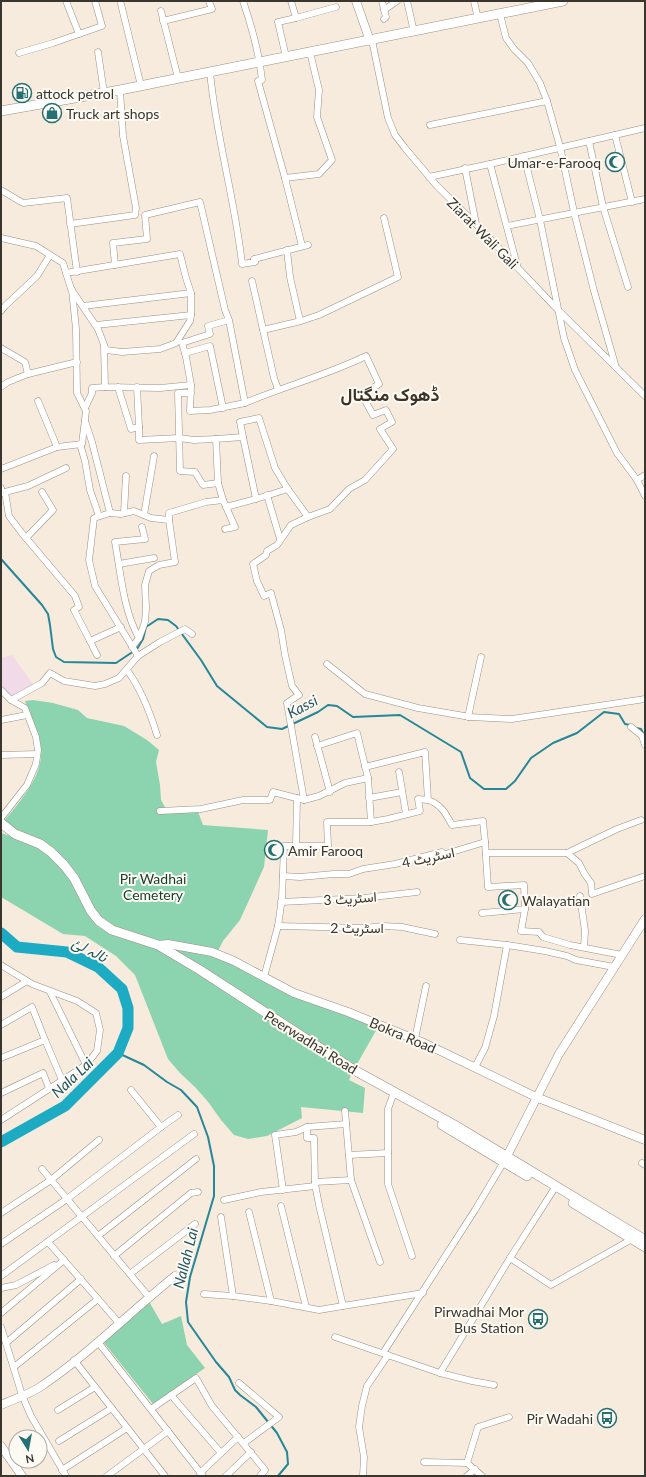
<svg xmlns="http://www.w3.org/2000/svg" width="646" height="1477" viewBox="0 0 646 1477" font-family="Lato,Vazirmatn,sans-serif">
  <style>
    .education { fill: #f1dbe9 }
    .green { fill: #8cd4b0 }
    .lines { fill: none; stroke-linecap: round; stroke-linejoin: round }
    .stream { stroke: #258797; stroke-width: 2 }
    .river { stroke: #1daac3; stroke-width: 11 }
    .minor-casing { stroke: #9a9083; stroke-width: 7 }
    .tertiary-casing { stroke: #9a9083; stroke-width: 9 }
    .secondary-casing { stroke: #9a9083; stroke-width: 10 }
    .minor { stroke: #fff; stroke-width: 6 }
    .tertiary { stroke: #fff; stroke-width: 8 }
    .secondary { stroke: #fff; stroke-width: 9 }
    .labels { text-anchor: middle; dominant-baseline: central; stroke-width: 4; stroke-linejoin: round; paint-order: stroke }
    .poi-label { font-size: 14px; fill: #39352f; stroke: #fdf9f3; text-anchor: start }
    .street-label { font-size: 14px; fill: #39352f; stroke: #fdf9f3 }
    .park-label { font-size: 14px; fill: #143f2c; stroke: #fdf9f3 }
    .water-label { font-size: 15px; font-style: italic; fill: #235862; stroke: #fdf9f3 }
    .district-label { font-size: 18px; font-weight: bold; fill: #3b3327; stroke: #fdf9f3 }
  </style>
  <rect width="100%" height="100%" fill="#f6ebdc"/>
  <polygon class="education" points="12,655 35,687 11,700 1,690 1,658"/>
  <g class="green">
    <path d="M33 700 53 703 78 710 87 718 124 726 147 740 159 750 156 762 160 785 161 800 166 809H197L203 825 268 830 264 867 240 920 223 941 216 955 378 1027 352 1073 349 1080 365 1088 363 1113 301 1107 302 1118 267 1136 248 1139 234 1135 221 1120 209 1103 196 1088 180 1073 168 1059 135 975 116 956 85 936 63 934 1 897V833L56 851 10 826 4 821C22 799 47 772 40 742 38 735 34 728 31 722 29 715 27 708 25 701Z"/>
    <polygon points="147,1298 162,1324 181,1316 187,1345 205,1368 153,1404 101,1339"/>
  </g>
  <g class="lines">
    <g class="stream">
      <polyline points="1,559 42,605 48,614 50,625 53,649 56,657 64,662 116,663 137,649 143,639 146,627 158,619 168,620 176,626 201,660 217,686 267,727 282,729 318,712 328,705 337,706 353,717 400,715 461,752 470,778 484,789 506,789 515,781 531,758 553,743 577,733 604,712 619,714 625,724 630,725"/>
      <polyline points="636,728 641,729 644,735"/>
      <polyline points="118,1053 144,1065 167,1082 181,1090 197,1107 208,1137 214,1166 214,1196 190,1277 186,1302 188,1322 216,1362 229,1377 235,1390 240,1395 256,1407 277,1433 287,1452 288,1464 278,1476"/>
    </g>
    <polyline class="river" points="1,933 17,947 67,952 98,967 122,989 128,1008 128,1028 118,1053 65,1106 1,1142"/>
    <g class="minor-casing">
      <g id="minor">
        <polyline points="66,1 79,34"/>
        <path d="M243 1C252 27 259 52 262 80L258 81 285 178 302 246"/>
        <polyline points="382,1 386,17 384,19"/>
        <polyline points="407,1 414,32"/>
        <polyline points="474,1 478,19"/>
        <polyline points="121,4 141,86"/>
        <polyline points="384,10 397,1"/>
        <polyline points="161,11 178,78"/>
        <polyline points="500,14 506,38 514,49 528,63 540,83 547,101 560,147 574,212 594,291 615,364"/>
        <polyline points="296,18 336,7"/>
        <polyline points="163,21 212,9 209,1"/>
        <polyline points="372,40 388,118 395,135 405,148 437,186 476,224 559,311 645,396"/>
        <polyline points="98,52 104,93"/>
        <polyline points="19,53 53,43 102,26 95,1"/>
        <polyline points="286,57 278,22 296,18 291,1"/>
        <path d="M210 72C216 137 235 199 242 264L255 262 254 259 308 245"/>
        <polyline points="430,125 547,101"/>
        <polyline points="615,135 632,202"/>
        <polyline points="589,141 603,207 628,287"/>
        <polyline points="524,156 540,220 564,338 575,370 617,453 637,480"/>
        <polyline points="490,164 517,265"/>
        <polyline points="465,168 476,224"/>
        <polyline points="429,177 490,164 645,128"/>
        <polyline points="285,178 319,174 332,160 317,117 319,90 310,52"/>
        <polyline points="1,190 23,203 67,198 77,272"/>
        <polyline points="70,224 135,215 136,208 123,136 120,90"/>
        <polyline points="507,226 645,199"/>
        <polyline points="1,238 36,246 63,263 71,289 98,329 106,350 122,352 160,349 176,343 190,321 191,315 96,325"/>
        <polyline points="287,250 290,277 300,321"/>
        <polyline points="115,265 113,243 147,239 145,215 200,202 225,310 229,320 245,403 210,410 190,411 191,385 186,357 182,343 210,334 208,326 229,320"/>
        <polyline points="66,273 180,254 186,278 191,293"/>
        <polyline points="252,281 274,378 278,389"/>
        <polyline points="83,306 191,293 191,315"/>
        <polyline points="1,311 5,306 37,276 50,255"/>
        <polyline points="263,330 301,321 319,315 398,277 384,218"/>
        <polyline points="104,347 105,387 160,388 191,385"/>
        <polyline points="1,348 25,362 28,374 77,362"/>
        <polyline points="185,353 210,346 223,408"/>
        <polyline points="1,387 8,382 28,374"/>
        <polyline points="118,387 131,429 139,427 137,387"/>
        <polyline points="191,393 178,393 180,471 195,472 203,485 218,483 223,500"/>
        <polyline points="38,401 57,447 82,444 86,411 77,393 76,329 72,290"/>
        <polyline points="85,408 92,393 92,388 105,387"/>
        <polyline points="139,427 139,440 179,438 194,440 216,439"/>
        <path d="M243 437 240 422 259 418 275 468 287 488 308 517 330 509 349 489 365 480 393 449 380 429 392 422 386 410 373 415 362 395 379 384 366 356C327 375 285 386 245 403"/>
        <polyline points="80,444 85,461 90,490 99,516"/>
        <polyline points="1,469 57,447"/>
        <polyline points="645,475 637,480 645,496"/>
        <polyline points="218,483 216,439 243,437 256,499 226,507"/>
        <polyline points="1,488 2,493 5,492 9,516 21,532 75,596 79,607 74,610 90,641"/>
        <polyline points="5,492 28,486 66,468"/>
        <polyline points="267,495 280,539"/>
        <polyline points="256,499 288,489"/>
        <polyline points="110,513 121,514 134,511 151,518 169,520 175,562 159,565 149,571 145,585 146,608 145,622 139,638"/>
        <polyline points="124,513 126,476"/>
        <polyline points="144,515 154,456"/>
        <polyline points="169,520 169,513 206,502 223,500 235,527 225,529"/>
        <polyline points="26,538 53,510 42,492"/>
        <polyline points="119,564 154,558"/>
        <path d="M132 647 139 638C123 610 121 574 115 542L145 539 142 527"/>
        <polyline points="97,655 90,641 121,627"/>
        <polyline points="138,656 160,642 185,629 192,634"/>
        <polyline points="327,664 365,694 418,708 470,717 512,719 645,699"/>
        <path d="M127 670C141 689 150 712 157 735"/>
        <polyline points="1,690 11,700 25,708 36,737 38,750 36,764 27,785 1,818"/>
        <polyline points="11,700 42,683 50,673 64,681 95,686 105,684 119,678 138,656 95,586 89,560 94,518 110,513 92,442 85,421"/>
        <polyline points="468,717 481,657"/>
        <polyline points="1,720 27,715"/>
        <polyline points="631,727 642,736 645,745"/>
        <polyline points="315,737 330,792"/>
        <polyline points="317,746 357,733 368,778"/>
        <polyline points="1,755 37,754"/>
        <polyline points="365,767 425,752 428,800 418,799 420,811 388,819 371,822"/>
        <polyline points="399,772 406,814"/>
        <polyline points="369,798 402,792"/>
        <polyline points="160,811 201,809 243,800 270,800 273,792 304,800"/>
        <polyline points="296,846 297,798"/>
        <polyline points="486,853 567,853 579,863 584,873 591,883 592,894 645,876"/>
        <polyline points="567,853 617,829 641,820"/>
        <path d="M283 876 300 877 334 874H349L363 869 395 864 442 852V855L485 842 483 821 452 825C446 814 441 804 428 800"/>
        <polyline points="580,896 585,931 584,947"/>
        <polyline points="281,902 364,898 417,892"/>
        <polyline points="525,909 521,931 539,932 543,937 570,945 622,955"/>
        <polyline points="482,913 525,909 524,885 488,887 485,842"/>
        <polyline points="278,926 365,928 383,926 402,927 435,934"/>
        <polyline points="460,940 507,945 494,1016 485,1048 475,1067"/>
        <polyline points="507,945 545,951 567,956 576,960 614,967"/>
        <polyline points="1,965 32,984 77,1001 96,1013 100,1030 97,1051 86,1065 1,1120"/>
        <polyline points="264,977 278,926 282,898 284,846 328,846 327,822 371,822 368,778 345,783 319,796 304,800 287,703 299,695 292,686 285,655 281,630 271,593 264,596 257,581 253,564 266,555 267,551 277,545 291,525 308,517"/>
        <polyline points="50,992 86,1065"/>
        <polyline points="1,997 27,981"/>
        <polyline points="1,1025 32,1007 45,1040"/>
        <polyline points="415,1039 426,986"/>
        <polyline points="1,1058 45,1040 62,1080"/>
        <polyline points="131,1090 161,1127"/>
        <polyline points="394,1092 388,1109 388,1184 412,1256"/>
        <polyline points="1,1093 43,1073 49,1088"/>
        <polyline points="345,1111 351,1180 380,1262"/>
        <polyline points="307,1127 307,1138 314,1138 315,1184 319,1205 343,1306 423,1293"/>
        <polyline points="349,1155 388,1153"/>
        <polyline points="642,1163 645,1165"/>
        <polyline points="42,1169 149,1297"/>
        <polyline points="315,1182 351,1180"/>
        <polyline points="283,1190 275,1135 296,1132 307,1127 346,1124"/>
        <polyline points="224,1200 261,1192 315,1186"/>
        <polyline points="281,1206 306,1307"/>
        <polyline points="249,1212 271,1301"/>
        <polyline points="1,1213 51,1180 99,1140"/>
        <polyline points="221,1217 233,1296"/>
        <polyline points="98,1236 196,1159"/>
        <polyline points="48,1242 119,1323"/>
        <polyline points="1,1244 67,1199 161,1127 178,1115"/>
        <polyline points="114,1256 191,1193 198,1192"/>
        <polyline points="510,1258 551,1285 632,1239"/>
        <polyline points="130,1274 195,1224"/>
        <polyline points="1,1276 194,1134"/>
        <polyline points="1,1288 16,1285 54,1265"/>
        <polyline points="204,1294 233,1296 271,1301 319,1310 343,1306"/>
        <polyline points="1,1313 64,1260"/>
        <polyline points="1,1327 22,1395 31,1416 66,1476"/>
        <polyline points="335,1337 440,1373 510,1258 556,1186"/>
        <polyline points="98,1342 203,1476"/>
        <polyline points="6,1343 81,1279"/>
        <polyline points="383,1353 475,1210 505,1160"/>
        <polyline points="74,1360 165,1476"/>
        <polyline points="14,1367 98,1299"/>
        <polyline points="440,1373 472,1381 494,1385"/>
        <polyline points="239,1383 279,1417 244,1443"/>
        <polyline points="171,1395 221,1453"/>
        <polyline points="151,1409 196,1378 212,1406 265,1470 260,1476"/>
        <polyline points="58,1410 95,1387"/>
        <polyline points="59,1441 112,1408"/>
        <polyline points="424,1462 467,1463"/>
        <polyline points="62,1470 127,1428"/>
        <polyline points="200,1473 238,1437"/>
        <polyline points="107,1476 168,1431"/>
        <polyline points="226,1476 251,1452"/>
        <polyline points="363,1476 364,1457 359,1427 362,1406 367,1386 388,1355"/>
        <polyline points="467,1476 475,1469"/>
        <polyline points="482,1476 467,1463 478,1427 509,1417"/>
      </g>
    </g>
    <g class="tertiary-casing">
      <g id="tertiary">
        <polyline points="356,1 370,41"/>
        <polyline points="158,945 168,944 212,952 234,961 294,993 348,1012 424,1043 536,1097 645,1140"/>
        <polyline points="507,1156 559,1054 645,919"/>
        <path d="M1 1405C14 1399 31 1394 43 1385 90 1353 130 1312 175 1276"/>
        <polyline points="1,1446 22,1476"/>
      </g>
    </g>
    <g class="secondary-casing">
      <g id="secondary">
        <polyline points="1,111 120,90 563,1"/>
        <polyline points="1,823 15,834 40,844 51,852 64,865 74,878 91,911 99,921 112,930 158,945 200,970 354,1070 458,1127 645,1240"/>
        <polyline points="442,1125 527,1176"/>
        <polyline points="573,1203 645,1247"/>
      </g>
    </g>
    <use href="#minor" class="minor"/>
    <use href="#tertiary" class="tertiary"/>
    <use href="#secondary" class="secondary"/>
  </g>
  <defs>
    <g id="fuel-ring" transform="scale(1)"><circle r="9.5" fill="#fdf9f3" stroke="#247072" stroke-width="1.5"/><path d="M-5.5-6h7V0h2V4h1.3V-2.5L3-4.5l.8-.8L6-3V5H2.5V1h-1V6h-7ZM-4.2-4.7v3.2H.2V-4.7Z" fill="#247072"/></g>
    <g id="shop-ring" transform="scale(1)"><circle r="9.5" fill="#fdf9f3" stroke="#247072" stroke-width="1.5"/><path d="M-5-2.5h2.3a2.7 3.5 0 0 1 5.4 0H5L5.5 6h-11ZM-1.5-2.5h3a1.5 2.3 0 0 0-3 0Z" fill="#247072"/></g>
    <g id="mosque-ring" transform="scale(1)"><circle r="9.5" fill="#fdf9f3" stroke="#247072" stroke-width="1.5"/><path d="M3.5-4.9A6 6 0 1 0 3.5 4.9A5 5 0 1 1 3.5-4.9Z" fill="#247072"/></g>
    <g id="bus-ring" transform="scale(1)"><circle r="9.5" fill="#fdf9f3" stroke="#247072" stroke-width="1.5"/><path d="M-5-6H5V4H4V6H2V4H-2V6H-4V4H-5ZM-3.5-4V0h7V-4ZM-3.5 1.2v1.5H-2V1.2ZM2 1.2v1.5H3.5V1.2Z" fill="#247072"/></g>
  </defs>
  <g fill-rule="evenodd">
    <use href="#fuel-ring" x="22" y="93"/>
    <use href="#shop-ring" x="52" y="113"/>
    <use href="#mosque-ring" x="615" y="162"/>
    <use href="#mosque-ring" x="274" y="850"/>
    <use href="#mosque-ring" x="508" y="900"/>
    <use href="#bus-ring" x="538" y="1319"/>
    <use href="#bus-ring" x="607" y="1418"/>
  </g>
  <g class="labels">
    <g class="poi-label">
      <text x="36" y="93">attock petrol</text>
      <text x="66" y="113">Truck art shops</text>
      <text x="601" y="162" text-anchor="end">Umar-e-Farooq</text>
      <text x="288" y="850">Amir Farooq</text>
      <text x="522" y="900">Walayatian</text>
      <text x="524" y="1311" text-anchor="end">Pirwadhai Mor<tspan x="524" dy="16">Bus Station</tspan></text>
      <text x="593" y="1418" text-anchor="end">Pir Wadahi</text>
    </g>
    <g class="street-label">
      <text transform="translate(483 233) rotate(45)">Ziarat Wali Gali</text>
      <text transform="translate(428 857) rotate(-12)">اسٹریٹ 4</text>
      <text transform="translate(350 898) rotate(-4)">اسٹریٹ 3</text>
      <text x="357" y="927">اسٹریٹ 2</text>
      <text transform="translate(403 1035) rotate(23)">Bokra Road</text>
      <text transform="translate(311 1042) rotate(32)">Peerwadhai Road</text>
    </g>
    <g class="park-label">
      <text x="153" y="878">Pir Wadhai<tspan x="153" dy="16">Cemetery</tspan></text>
    </g>
    <g class="water-label">
      <text transform="translate(302 706) rotate(-28)">Kassi</text>
      <text transform="translate(90 949) rotate(27)">نالہ لئ</text>
      <text transform="translate(72 1077) rotate(-43)">Nala Lai</text>
      <text transform="translate(185 1258) rotate(-76)">Nallah Lai</text>
    </g>
    <g class="district-label">
      <text x="390" y="394">ڈھوک منگتال</text>
    </g>
  </g>
  <rect width="646" height="1477" fill="none" stroke="#39352f" stroke-width="4"/>
  <g transform="translate(28 1449) rotate(169)"><circle r="19" fill="#fdf9f3" stroke="#afaba5"/>
  <path d="M0-3L7 15L0 10L-7 15Z" fill="#247072"/>
  <text y="-6" font-size="11" font-weight="bold" text-anchor="middle" fill="#39352f">N</text>
  </g>
</svg>
